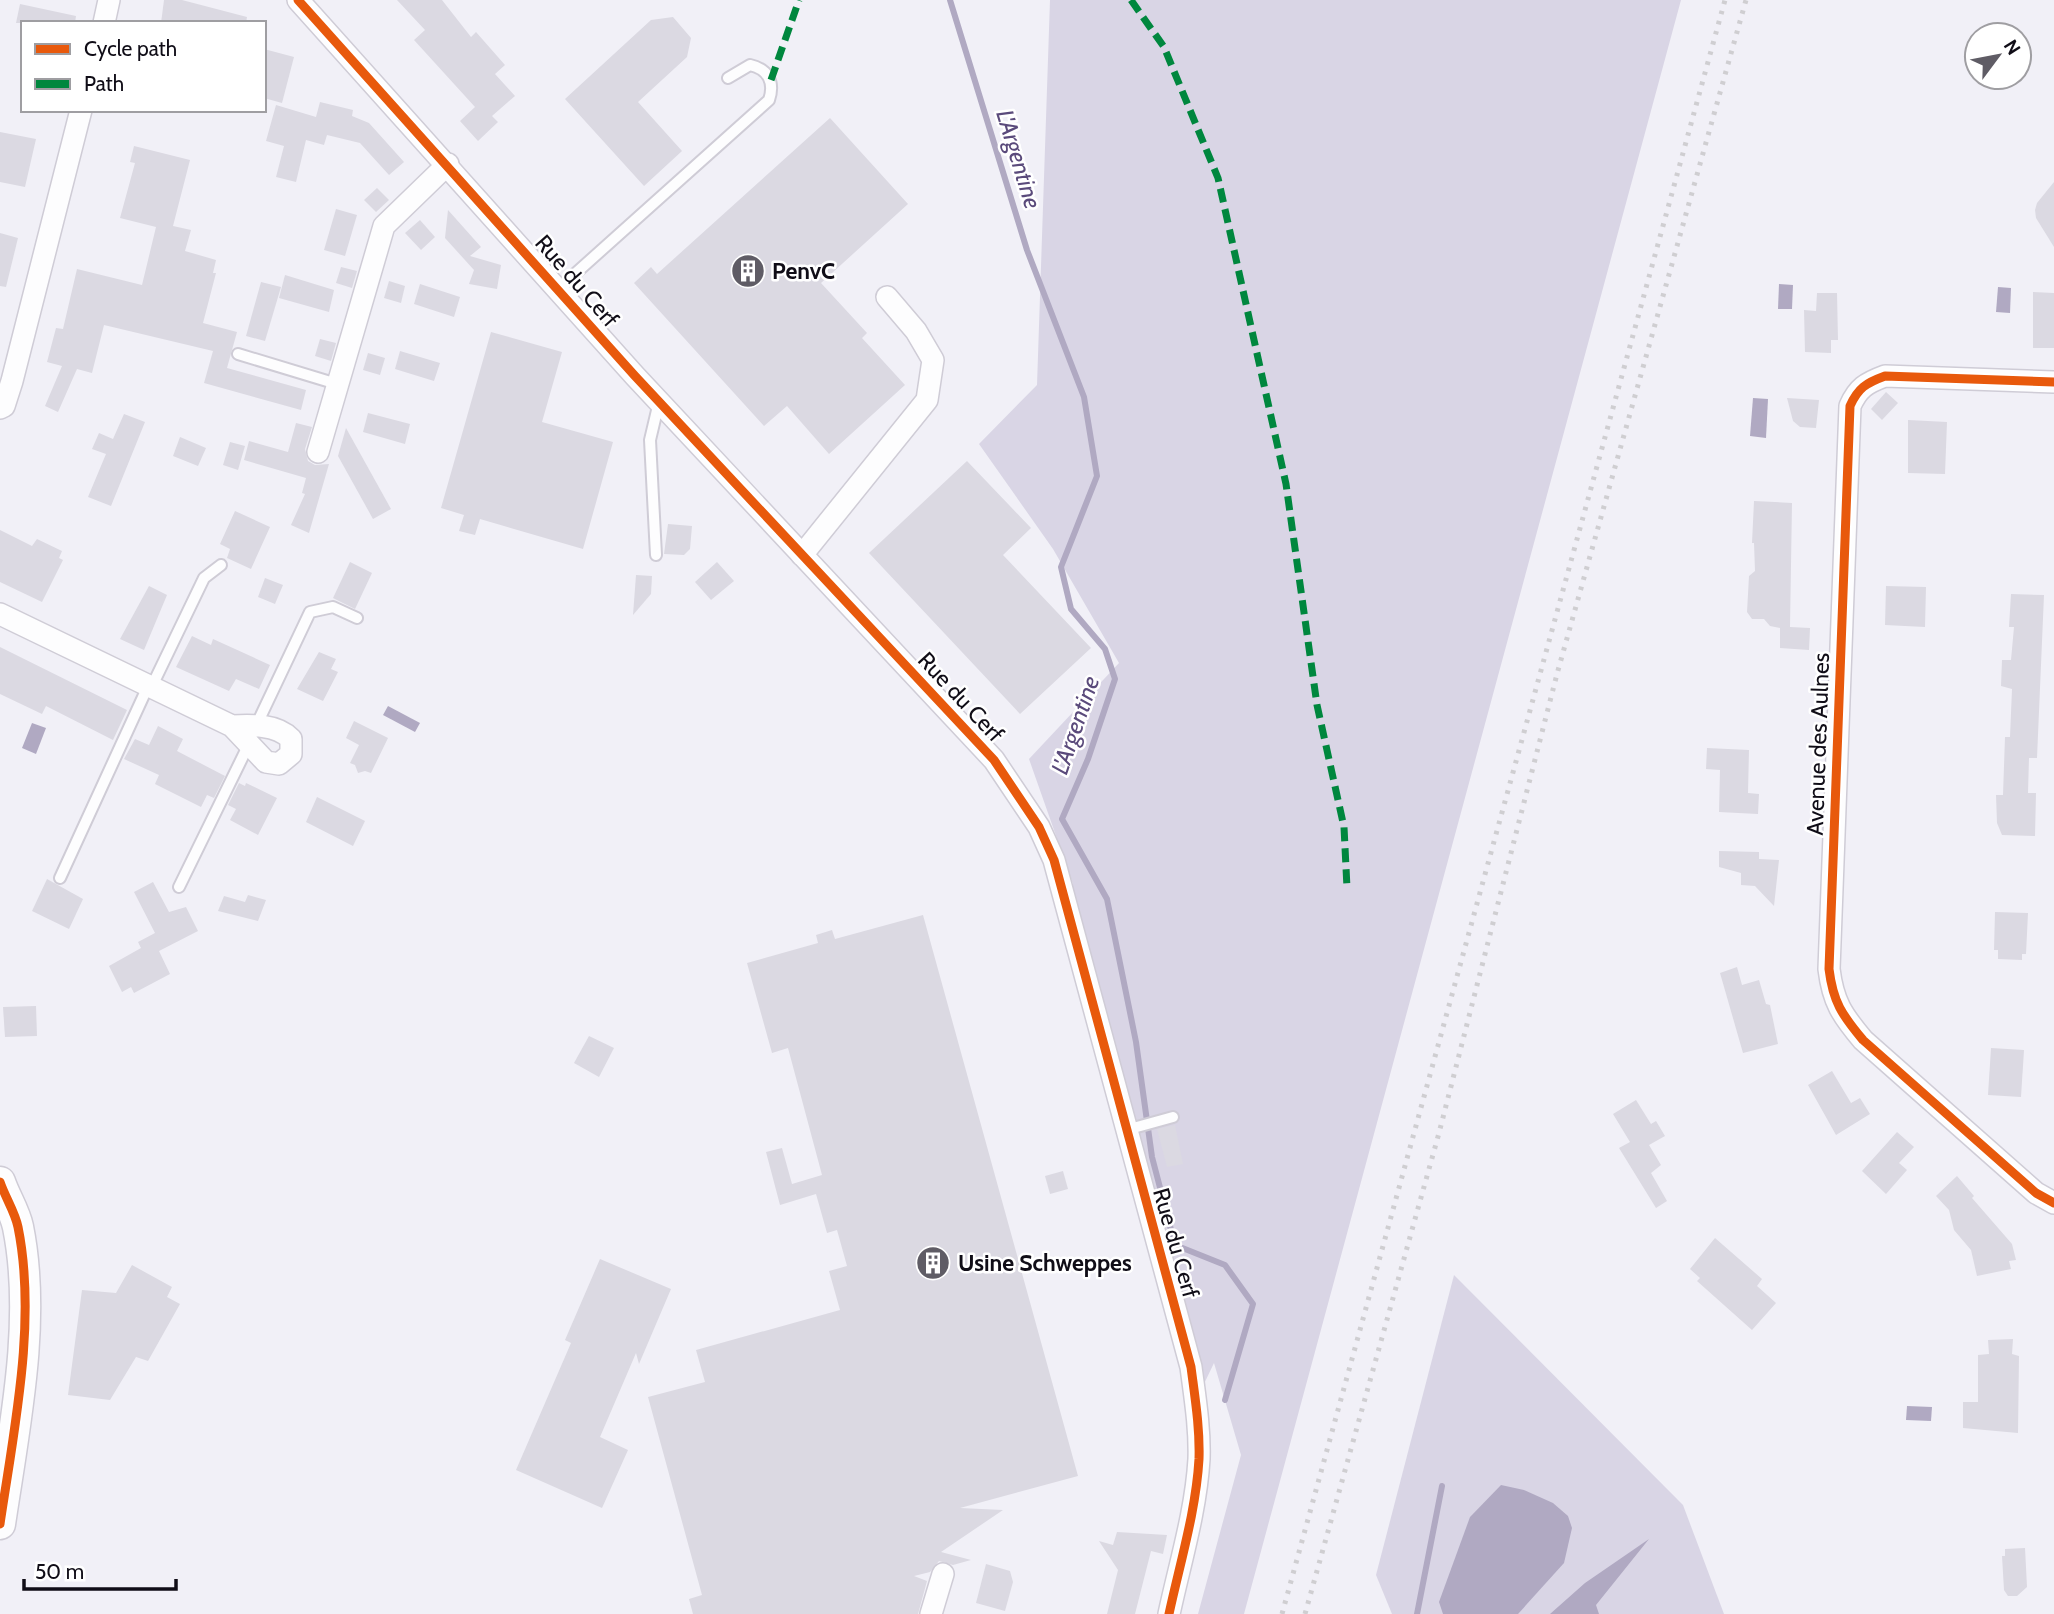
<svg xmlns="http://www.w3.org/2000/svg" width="2054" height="1614" viewBox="0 0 2054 1614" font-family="Cabin,sans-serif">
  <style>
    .green { fill: #d9d5e5 }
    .water { fill: #b0a9c2 }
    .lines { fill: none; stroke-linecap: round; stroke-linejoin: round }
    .stream { stroke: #b0a9c2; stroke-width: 6 }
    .building { fill: #dbd9e2 }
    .lane-casing { stroke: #cfccd6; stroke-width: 14 }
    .street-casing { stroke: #cfccd6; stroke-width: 24 }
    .secondary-casing { stroke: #cfccd6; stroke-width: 33 }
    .lane { stroke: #fdfdfe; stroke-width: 10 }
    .street { stroke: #fdfdfe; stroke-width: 21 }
    .secondary { stroke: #fdfdfe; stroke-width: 30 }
    .rail { stroke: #cfced1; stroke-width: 5; stroke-dasharray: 3.5 7; stroke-linecap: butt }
    .quiet { stroke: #00873e; stroke-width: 7; stroke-dasharray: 14 7; stroke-linecap: butt }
    .cycleway-casing { stroke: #fff; stroke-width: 13 }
    .cycleway { stroke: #e8590c; stroke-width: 9 }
    .labels { text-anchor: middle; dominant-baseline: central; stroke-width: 5; stroke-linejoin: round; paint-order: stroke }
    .poi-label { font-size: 23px; font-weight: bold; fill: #100d17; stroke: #fff; text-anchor: start }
    .street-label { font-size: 23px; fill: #100d17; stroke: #fff }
    .water-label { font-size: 24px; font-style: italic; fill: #5a4a7b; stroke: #fff }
  </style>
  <rect width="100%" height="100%" fill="#f1f0f7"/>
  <g class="green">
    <polygon points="1050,0 1681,0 1244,1614 1198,1614 1241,1455 1214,1363 1202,1388 1070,896 1073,884 1029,759 1119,663 1053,549 979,444 1037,385"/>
    <polygon points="1454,1275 1683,1505 1724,1614 1392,1614 1376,1575"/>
  </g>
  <g class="water">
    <polygon points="1779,284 1793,285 1792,309 1778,309"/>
    <polygon points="1998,287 2011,288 2010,313 1996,312"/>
    <polygon points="1753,398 1768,399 1766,438 1750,436"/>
    <polygon points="388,706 420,723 415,732 383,715"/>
    <polygon points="32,723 46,728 36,754 22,748"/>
    <polygon points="1907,1406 1932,1407 1931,1421 1906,1420"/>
    <polygon points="1501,1485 1524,1490 1553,1503 1568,1516 1572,1528 1564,1563 1518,1614 1443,1614 1439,1602 1470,1517"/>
    <polygon points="1649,1539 1596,1605 1599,1614 1550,1614 1585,1583"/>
  </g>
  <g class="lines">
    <g class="stream">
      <polyline points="950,0 1027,250 1084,397 1097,476 1061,567 1071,609 1105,649 1115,679 1088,759 1062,819 1107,899 1136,1042 1152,1157 1175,1245 1225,1265 1253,1304 1225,1400"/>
      <polyline points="1417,1614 1442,1486"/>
    </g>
  </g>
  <g class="building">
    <polygon points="164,0 182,0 247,17 246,23 161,23"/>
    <polygon points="397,0 442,0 471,37 476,32 505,65 495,74 515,96 492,116 498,122 478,141 460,121 475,107 414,40 425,30"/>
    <polygon points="20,4 76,16 75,23 16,23"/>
    <polygon points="673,17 691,38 687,57 638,102 682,151 644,186 565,99 651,20"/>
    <polygon points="264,49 294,57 282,103 264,98"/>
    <polygon points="320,102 353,110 352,116 369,123 404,162 389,175 360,143 327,135 324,145 306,140 296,182 276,177 284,146 266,141 276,105 316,117"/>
    <polygon points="830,118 908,204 821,283 867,333 862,338 905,385 829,454 787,406 764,426 634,283 651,267 657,274"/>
    <polygon points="0,132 36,139 25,187 0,182"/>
    <polygon points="134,146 190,160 173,226 191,230 185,251 216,260 213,273 216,273 203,323 237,332 227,368 306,390 301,410 204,383 213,351 104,325 92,373 77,369 58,412 45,406 62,366 47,362 56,328 63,329 77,269 142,285 156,227 120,218 135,163 130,162"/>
    <polygon points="2054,182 2054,247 2036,218 2035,210 2037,203"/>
    <polygon points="377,188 389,200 376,212 364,200"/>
    <polygon points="336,209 357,215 345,256 324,250"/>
    <polygon points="448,210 481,247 470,256 501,265 497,289 469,284 474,270 445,238"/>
    <polygon points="420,220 435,237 421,250 405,233"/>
    <polygon points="0,233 18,238 6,287 0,286"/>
    <polygon points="341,267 357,271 352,288 336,283"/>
    <polygon points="285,275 334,290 329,312 279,298"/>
    <polygon points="389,281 405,286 401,303 384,298"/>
    <polygon points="261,282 281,287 265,341 246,336"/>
    <polygon points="420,284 460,297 454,317 414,304"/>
    <polygon points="2033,292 2054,293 2054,348 2033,348"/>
    <polygon points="1817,293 1837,293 1838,340 1831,340 1831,353 1805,352 1804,310 1816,311"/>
    <polygon points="491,332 562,352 542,422 613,442 583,549 480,519 475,535 459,531 464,515 441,508"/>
    <polygon points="320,339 336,343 331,361 315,356"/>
    <polygon points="400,351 440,363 434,381 395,369"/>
    <polygon points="368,353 385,358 380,375 363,370"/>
    <polygon points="1886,392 1898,403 1882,420 1871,409"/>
    <polygon points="1787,398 1819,400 1816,428 1800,427 1793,421"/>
    <polygon points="368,413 410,424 405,444 363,432"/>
    <polygon points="124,414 145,422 111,506 88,497 106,454 92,449 99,433 113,439"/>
    <polygon points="1908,420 1947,422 1945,474 1908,473"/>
    <polygon points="296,423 312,427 305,449 308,461 315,465 329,464 309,533 291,525 305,494 302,493 306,478 244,460 249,441 288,452"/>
    <polygon points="346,428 391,509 373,519 338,456"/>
    <polygon points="180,437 206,448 198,466 173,456"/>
    <polygon points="230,442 245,446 238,470 223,465"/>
    <polygon points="967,461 1031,528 1003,555 1091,648 1020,714 869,553"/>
    <polygon points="1754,501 1792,503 1790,627 1810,628 1809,650 1780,648 1780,628 1770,626 1764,619 1752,619 1747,612 1749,576 1755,571 1754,543 1752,543"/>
    <polygon points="235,511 270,527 251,569 227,558 230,549 220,544"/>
    <polygon points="668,524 692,526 690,549 684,555 664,554"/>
    <polygon points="0,530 32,546 37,539 62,551 59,558 63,560 42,602 0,582"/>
    <polygon points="350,562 372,573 355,609 333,598"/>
    <polygon points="717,562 734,581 711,600 695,582"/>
    <polygon points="636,575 652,576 651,594 633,615"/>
    <polygon points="265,578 283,585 275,604 258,597"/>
    <polygon points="149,586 167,595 144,650 120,639"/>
    <polygon points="1886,586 1926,587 1925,627 1885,625"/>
    <polygon points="2011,594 2044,595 2037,758 2029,758 2028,793 2036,793 2035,836 2002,835 1997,823 1996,795 2003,795 2005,737 2010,737 2012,689 2001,686 2002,660 2011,660 2014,627 2009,627"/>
    <polygon points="192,636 211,645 213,639 270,665 259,689 236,679 229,691 176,667"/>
    <polygon points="0,647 127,710 113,740 46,706 42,714 0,694"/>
    <polygon points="319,652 336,659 331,669 338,672 323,701 297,689"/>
    <polygon points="354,721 388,738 371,773 365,771 358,773 355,765 350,763 359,745 346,738"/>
    <polygon points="158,726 183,739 177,751 225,776 214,798 207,795 201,807 155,784 159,775 124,759 135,739 149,745"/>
    <polygon points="1707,748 1749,750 1748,793 1759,794 1758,814 1719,812 1720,770 1706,769"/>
    <polygon points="239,783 245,786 246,783 277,798 258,835 230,820 236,809 228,805"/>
    <polygon points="317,797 365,821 353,846 306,822"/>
    <polygon points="1719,851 1759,852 1759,859 1779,860 1774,906 1755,886 1741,885 1741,873 1719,867"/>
    <polygon points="47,879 83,899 69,929 32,911"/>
    <polygon points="153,882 169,912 186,907 198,931 159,951 170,974 134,993 131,987 122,992 109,966 141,948 138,942 155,933 134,892"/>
    <polygon points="248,895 266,900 258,921 218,911 224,896 245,902"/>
    <polygon points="1995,912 2028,913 2026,954 2022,954 2022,960 1998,959 1998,950 1994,950"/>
    <polygon points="923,915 1078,1476 960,1508 1003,1510 941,1552 971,1560 953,1565 939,1561 930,1572 914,1576 927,1581 918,1614 693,1614 689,1599 702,1595 648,1397 705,1382 696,1350 840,1310 829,1271 847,1266 837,1230 827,1233 816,1194 780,1205 766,1152 782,1148 792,1184 822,1175 788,1048 772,1053 747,963 818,943 816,935 832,930 835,939"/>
    <polygon points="1737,967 1742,985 1759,980 1766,1004 1770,1005 1778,1044 1743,1053 1720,973"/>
    <polygon points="36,1006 37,1036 5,1037 3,1007"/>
    <polygon points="589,1036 614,1048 599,1077 574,1063"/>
    <polygon points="1991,1048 2024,1050 2021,1097 1988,1095"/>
    <polygon points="1832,1071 1851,1103 1860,1098 1870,1114 1836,1135 1808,1085"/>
    <polygon points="1636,1100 1651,1124 1656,1121 1665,1136 1649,1145 1661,1165 1651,1173 1667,1201 1656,1208 1619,1148 1630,1142 1613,1114"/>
    <polygon points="1175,1125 1183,1164 1167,1167 1157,1129"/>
    <polygon points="1897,1132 1914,1147 1899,1163 1907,1170 1886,1194 1862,1171"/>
    <polygon points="1063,1171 1068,1189 1050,1194 1045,1176"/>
    <polygon points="1957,1176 1974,1196 1972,1198 2012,1244 2016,1260 2009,1261 2011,1269 1977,1276 1971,1250 1954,1230 1949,1210 1936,1196"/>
    <polygon points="1715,1238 1762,1279 1757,1286 1776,1303 1752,1330 1697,1281 1700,1278 1690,1269"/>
    <polygon points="600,1259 671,1289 639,1364 636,1353 600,1437 628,1450 602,1508 516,1470 571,1343 565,1340"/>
    <polygon points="132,1265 172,1287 167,1297 180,1304 148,1361 136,1357 110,1400 68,1395 82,1290 116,1293"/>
    <polygon points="2013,1339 2012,1354 2019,1356 2018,1433 1963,1428 1963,1402 1978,1402 1978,1355 1989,1354 1988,1340"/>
    <polygon points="1117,1532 1167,1535 1163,1554 1151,1551 1135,1614 1107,1614 1118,1570 1099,1541 1113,1545"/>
    <polygon points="2025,1548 2027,1587 2017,1596 2008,1596 2004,1590 2002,1556 2005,1556 2005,1549"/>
    <polygon points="986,1564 1010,1571 1013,1582 1005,1611 976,1603"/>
  </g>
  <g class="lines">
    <g class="lane-casing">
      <g id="lane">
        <path d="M558 289 769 100C775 82 768 69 750 65L728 78"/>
        <polyline points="238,354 337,384"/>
        <polyline points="656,555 650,440 659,402"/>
        <polyline points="152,686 204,578 221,565"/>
        <polyline points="256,726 310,612 333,607 357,618"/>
        <polyline points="60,878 149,684"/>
        <polyline points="179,887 248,746"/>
        <polyline points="1126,1130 1173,1117"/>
      </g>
    </g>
    <g class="street-casing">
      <g id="street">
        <path d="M298 0 635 376 994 760 1039 827 1054 860 1191 1367C1195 1398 1200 1428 1199 1459 1196 1511 1180 1563 1169 1614"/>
        <polyline points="104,23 109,0"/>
        <path d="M2054 382 1885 376C1866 383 1858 388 1850 406L1829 969C1833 1002 1842 1015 1863 1040L2036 1193 2054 1203"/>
        <polyline points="0,408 4,406 12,381 81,110"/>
        <polyline points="318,452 384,226 448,164"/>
        <polyline points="802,555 927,400 933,360 916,331 887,297"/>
        <path d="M0 614 232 726 266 762 279 764 291 754V739C277 724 251 725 232 726"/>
        <polyline points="931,1614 943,1574"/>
      </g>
    </g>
    <g class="secondary-casing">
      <path id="secondary" d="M0 1182C5 1197 15 1212 18 1227 37 1321 14 1429 0 1524"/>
    </g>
    <use href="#lane" class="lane"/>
    <use href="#street" class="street"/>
    <use href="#secondary" class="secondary"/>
    <g class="rail">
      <polyline points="1282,1614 1725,0"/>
      <polyline points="1305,1614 1439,1133 1557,674 1746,0"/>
    </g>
    <g class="quiet">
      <polyline points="1131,0 1164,47 1218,178 1286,484 1317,705 1344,827 1347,888"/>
      <polyline points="771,80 799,0"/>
    </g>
    <g class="cycleway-casing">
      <g id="cycleway">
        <path d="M298 0 635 376 994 760 1039 827 1054 860 1191 1367C1195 1398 1200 1428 1199 1459 1196 1511 1180 1563 1169 1614"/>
        <path d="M2054 382 1885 376C1866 383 1858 388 1850 406L1829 969C1833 1002 1842 1015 1863 1040L2036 1193 2054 1203"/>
        <path d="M0 1182C5 1197 15 1212 18 1227 37 1321 14 1429 0 1524"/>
      </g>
    </g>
    <use href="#cycleway" class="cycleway"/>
  </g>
  <defs>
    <g id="building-disc" transform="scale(1.75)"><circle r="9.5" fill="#5f5c65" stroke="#fff"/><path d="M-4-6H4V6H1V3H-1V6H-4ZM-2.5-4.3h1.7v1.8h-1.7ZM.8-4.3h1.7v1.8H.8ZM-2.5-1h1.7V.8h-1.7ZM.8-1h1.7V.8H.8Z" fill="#fff"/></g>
  </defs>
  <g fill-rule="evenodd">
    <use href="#building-disc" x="748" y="271"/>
    <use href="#building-disc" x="933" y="1263"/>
  </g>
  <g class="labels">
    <g class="poi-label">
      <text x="772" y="271">PenvC</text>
      <text x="958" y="1263">Usine Schweppes</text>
    </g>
    <g class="street-label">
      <text transform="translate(577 281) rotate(49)">Rue du Cerf</text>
      <text transform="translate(961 697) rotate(47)">Rue du Cerf</text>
      <text transform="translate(1818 744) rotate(-88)">Avenue des Aulnes</text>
      <text transform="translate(1176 1243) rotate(74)">Rue du Cerf</text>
    </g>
    <g class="water-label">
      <text transform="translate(1019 159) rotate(73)">L'Argentine</text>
      <text transform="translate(1075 725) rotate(-71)">L'Argentine</text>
    </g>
  </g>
  <rect x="21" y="21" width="245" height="91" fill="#ffffff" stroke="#9f9ea2" stroke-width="2"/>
  <rect x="35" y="44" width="35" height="10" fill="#e8590c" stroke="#9f9ea2" stroke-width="2"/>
  <text x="84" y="56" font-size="21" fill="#100d17">Cycle path</text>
  <rect x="35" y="79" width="35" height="10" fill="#00873e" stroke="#9f9ea2" stroke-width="2"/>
  <text x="84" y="91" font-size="21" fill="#100d17">Path</text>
  <g transform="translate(1998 56) rotate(58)"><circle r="33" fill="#ffffff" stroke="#9f9ea2" stroke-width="2"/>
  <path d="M0-5L12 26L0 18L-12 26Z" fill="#5f5c65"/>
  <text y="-10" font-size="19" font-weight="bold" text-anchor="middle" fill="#100d17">N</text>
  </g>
  <path d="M24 1579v10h152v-10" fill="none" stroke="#100d17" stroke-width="3.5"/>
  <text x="35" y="1579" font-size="21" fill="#100d17" stroke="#ffffff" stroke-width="5" paint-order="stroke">50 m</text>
</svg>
